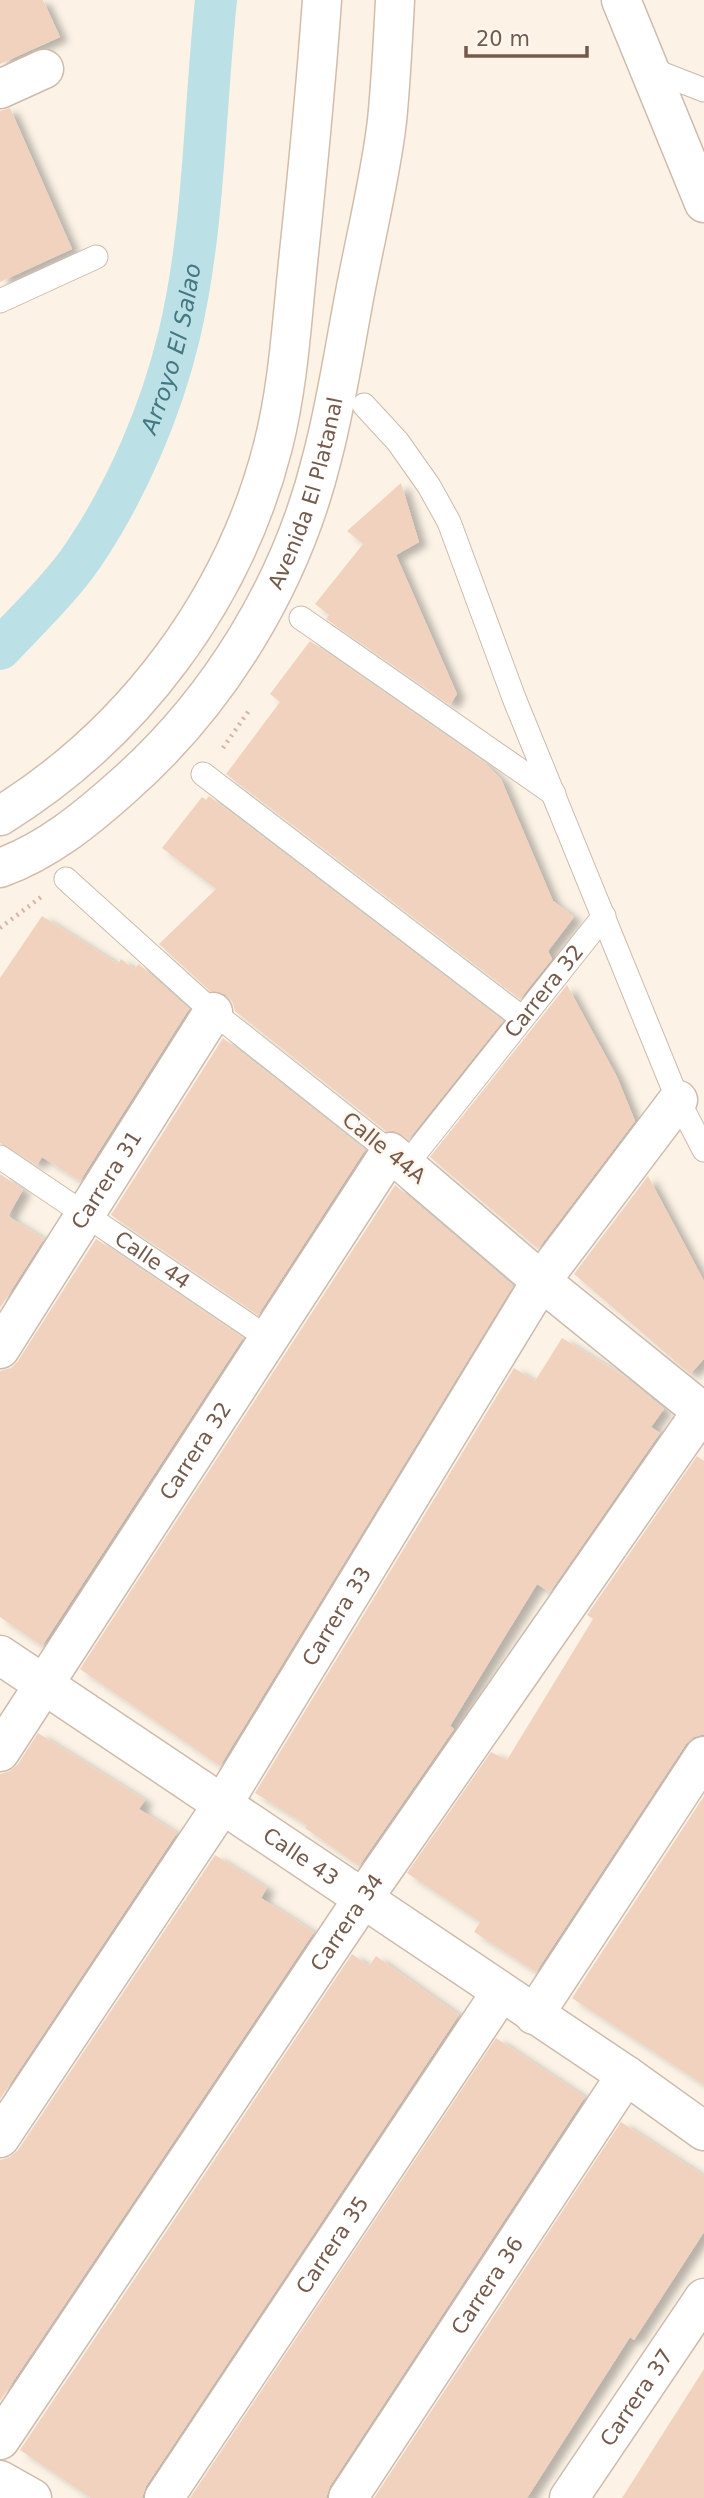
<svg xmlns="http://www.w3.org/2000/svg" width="704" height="2498" viewBox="0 0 704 2498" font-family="'DejaVu Sans',sans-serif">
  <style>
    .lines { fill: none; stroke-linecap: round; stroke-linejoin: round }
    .canal { stroke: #bbe0e5; stroke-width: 42 }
    .building { fill: #f1d2bf; filter: url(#shadow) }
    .lane-casing { stroke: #cdbbad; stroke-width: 25 }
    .street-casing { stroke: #cdbbad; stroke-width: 41 }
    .secondary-casing { stroke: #d2bdad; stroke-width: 41 }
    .path { stroke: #d6b5a2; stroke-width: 4.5; stroke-dasharray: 2 5; stroke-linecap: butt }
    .lane { stroke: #fff; stroke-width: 23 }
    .street { stroke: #fff; stroke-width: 38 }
    .secondary { stroke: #fff; stroke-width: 38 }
    .labels { text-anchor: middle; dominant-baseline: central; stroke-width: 5; stroke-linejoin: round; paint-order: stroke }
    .street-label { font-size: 21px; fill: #755a4b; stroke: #fff7ed }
    .water-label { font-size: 23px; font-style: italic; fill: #437781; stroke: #fff7ed }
  </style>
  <defs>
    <filter id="shadow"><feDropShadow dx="8" dy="4.5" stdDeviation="3.5" flood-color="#0004"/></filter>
  </defs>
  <rect width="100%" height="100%" fill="#fcf3e6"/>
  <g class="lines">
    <path class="canal" id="s1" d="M0 649C28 619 61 588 84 554 127 490 161 411 179 336 205 227 204 112 216 0"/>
  </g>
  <g class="building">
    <polygon points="0,0 43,0 60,37 0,64"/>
    <polygon points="10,108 72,249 0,282 0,111"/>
    <polygon points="401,483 419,542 396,555 457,694 450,705 326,619 329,615 315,604 363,544 347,531"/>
    <polygon points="310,641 485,763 501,779 553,901 574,917 548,951 552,959 520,999 226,774 280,702 270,694"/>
    <polygon points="209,796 503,1021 409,1139 394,1131 386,1131 235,1011 232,1001 225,994 210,991 159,944 216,889 162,848 202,797 206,800"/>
    <polygon points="42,916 118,964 121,959 134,969 139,964 189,1009 80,1181 42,1157 37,1165 0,1143 0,978"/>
    <polygon points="567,985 617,1077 635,1121 538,1249 430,1157"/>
    <polygon points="223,1038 365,1150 258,1315 111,1215"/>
    <polygon points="0,1174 23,1190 8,1216 44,1239 0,1308"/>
    <polygon points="648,1176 704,1281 704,1359 690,1374 574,1274"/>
    <polygon points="395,1185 513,1286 220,1766 80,1669"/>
    <polygon points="96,1239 243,1338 42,1646 0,1617 0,1371 11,1368 18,1361"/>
    <polygon points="562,1338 624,1376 664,1409 651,1427 660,1433 550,1592 537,1584 450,1726 454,1729 359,1866 305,1828 307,1825 255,1793 514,1368 535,1381"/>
    <polygon points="697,1456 704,1461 704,1734 694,1737 686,1744 536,1972 474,1932 480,1922 407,1873 491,1752 507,1760 593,1619 587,1615"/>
    <polygon points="38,1733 145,1800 139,1809 177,1833 0,2099 0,1774 10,1771 18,1764"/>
    <polygon points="704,1796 704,2085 572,1998"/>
    <polygon points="215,1855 267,1888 261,1898 314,1932 0,2401 0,2160 10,2157 18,2150"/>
    <polygon points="352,1954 369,1966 376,1956 459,2015 146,2486 142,2498 91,2498 20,2450"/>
    <polygon points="496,2038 585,2097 330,2486 326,2498 190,2498"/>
    <polygon points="621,2122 704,2176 704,2232 634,2340 630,2337 527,2498 374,2498"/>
    <polygon points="704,2369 704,2498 622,2498"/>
  </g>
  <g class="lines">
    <g class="lane-casing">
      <g id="lane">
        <polyline points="650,69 704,90"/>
        <polyline points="0,301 96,257"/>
        <polyline points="364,405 398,442 429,486 449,522 514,698 678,1100 704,1150"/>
        <polyline points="301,618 554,794"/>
        <polyline points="203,774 522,1018"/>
        <polyline points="66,879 213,1012 390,1152"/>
        <path id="s2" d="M0 1157 269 1339"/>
        <path id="s3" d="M406 1165 604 916"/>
      </g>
    </g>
    <g class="street-casing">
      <g id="street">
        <polyline points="621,0 704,203"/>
        <polyline points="0,89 44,69"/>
        <path id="s4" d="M0 1349 213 1012"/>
        <path id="s5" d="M0 1655 626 2075 704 2131"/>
        <path id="s6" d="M0 1752 390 1152 541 1281 704 1413"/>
        <polyline points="534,2015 704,1756"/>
        <path id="s7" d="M0 2138 222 1805 541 1281 678 1100"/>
        <path id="s8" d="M0 2440 362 1900 702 1411"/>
        <polyline points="0,2480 32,2498"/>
        <path id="s9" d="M164 2498 501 1992"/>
        <path id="s10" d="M348 2498 626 2075"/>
        <path id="s11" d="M569 2498 704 2298"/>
      </g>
    </g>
    <g class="secondary-casing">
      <g id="secondary">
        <path d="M0 816C134 733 234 599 273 446 289 383 292 317 299 253 308 168 316 84 322 0"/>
        <path id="s12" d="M0 868C47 851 85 820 122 787 219 702 291 584 322 458 336 405 344 351 354 298 365 239 380 180 387 121 391 81 393 40 395 0"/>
      </g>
    </g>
    <g class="path">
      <polyline points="223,748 250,709"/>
      <polyline points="0,928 41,897"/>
    </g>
    <use href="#lane" class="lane"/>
    <use href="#street" class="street"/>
    <use href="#secondary" class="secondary"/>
  </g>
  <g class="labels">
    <g class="street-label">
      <text stroke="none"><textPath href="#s12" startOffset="500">Avenida El Platanal</textPath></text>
      <text stroke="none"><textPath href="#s3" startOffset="222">Carrera 32</textPath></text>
      <text transform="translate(384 1148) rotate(39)">Calle 44A</text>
      <text stroke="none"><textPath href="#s4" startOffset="200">Carrera 31</textPath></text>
      <text stroke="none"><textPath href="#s2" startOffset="184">Calle 44</textPath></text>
      <text stroke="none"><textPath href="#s6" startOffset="359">Carrera 32</textPath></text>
      <text stroke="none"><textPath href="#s7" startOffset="621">Carrera 33</textPath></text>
      <text stroke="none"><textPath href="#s5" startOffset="362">Calle 43</textPath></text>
      <text stroke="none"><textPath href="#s8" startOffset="623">Carrera 34</textPath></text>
      <text stroke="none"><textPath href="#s9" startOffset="304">Carrera 35</textPath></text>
      <text stroke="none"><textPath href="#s10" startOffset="254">Carrera 36</textPath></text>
      <text stroke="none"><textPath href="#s11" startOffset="121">Carrera 37</textPath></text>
    </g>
    <g class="water-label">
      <text stroke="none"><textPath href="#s1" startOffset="352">Arroyo El Salao</textPath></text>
    </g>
  </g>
  <path d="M466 46v10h121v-10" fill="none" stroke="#755a4b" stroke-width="3.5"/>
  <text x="476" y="46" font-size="21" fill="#755a4b" stroke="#fff7ed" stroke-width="5" paint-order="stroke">20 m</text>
</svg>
